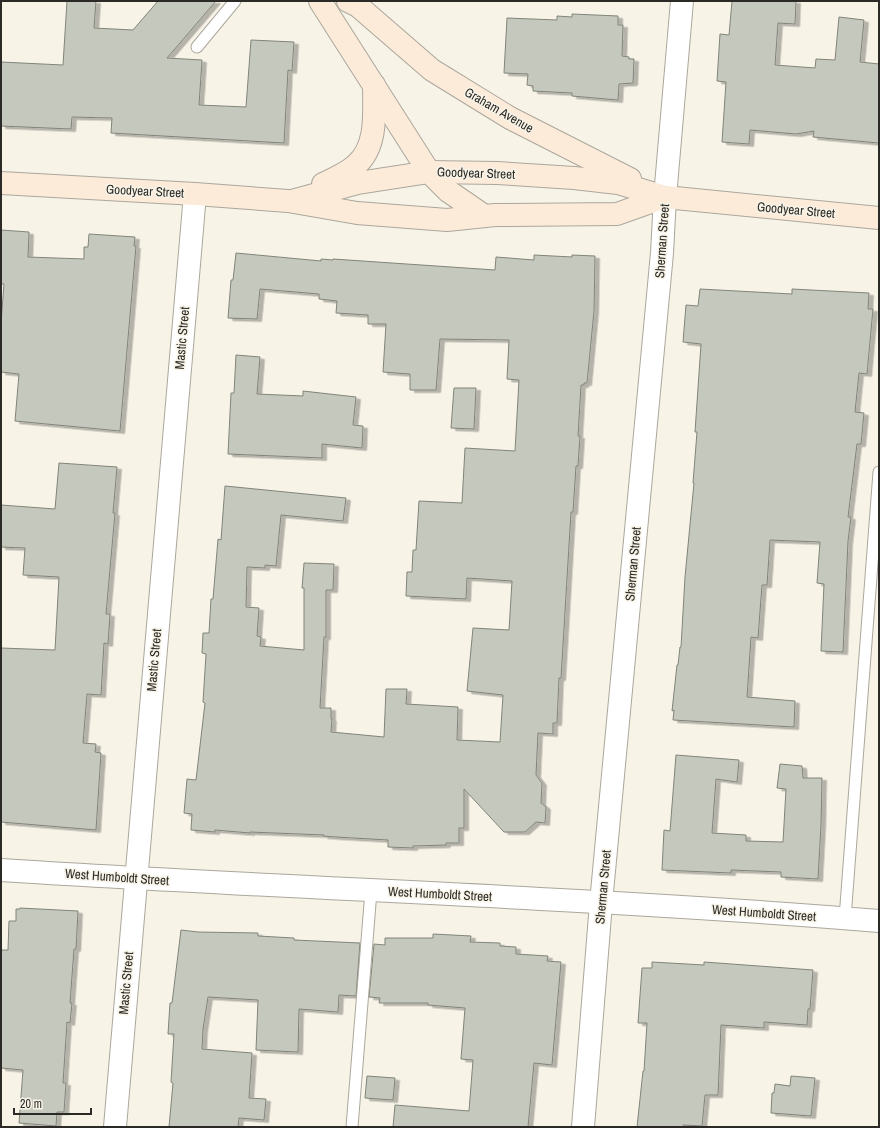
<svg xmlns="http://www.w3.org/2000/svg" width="880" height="1128" viewBox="0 0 880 1128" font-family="'Archivo Narrow',sans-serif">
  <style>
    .building { fill: #c5c8bd; stroke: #81847a; filter: url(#shadow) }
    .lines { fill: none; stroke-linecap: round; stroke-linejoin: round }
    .lane-casing { stroke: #aba79c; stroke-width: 13 }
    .street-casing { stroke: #aba79c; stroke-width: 24 }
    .secondary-casing { stroke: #aba79c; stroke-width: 24 }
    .lane { stroke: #fff; stroke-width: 11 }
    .street { stroke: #fff; stroke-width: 22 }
    .secondary { stroke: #fdebda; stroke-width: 22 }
    .labels { text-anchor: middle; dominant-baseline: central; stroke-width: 3; stroke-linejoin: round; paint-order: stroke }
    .street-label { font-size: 13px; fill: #2c2a26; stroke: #f7f3e7 }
  </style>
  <defs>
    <filter id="shadow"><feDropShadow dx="4.5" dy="2.5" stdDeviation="0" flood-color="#0004"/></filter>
  </defs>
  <rect width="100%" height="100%" fill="#f7f3e7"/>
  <g class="building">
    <polygon points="67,1 96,1 94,28 133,30 158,1 216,1 167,58 202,60 199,105 246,107 251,40 294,42 292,71 288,70 284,143 111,133 112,118 72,117 71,129 1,126 1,62 63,65"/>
    <polygon points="732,1 796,1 795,24 778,23 775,65 815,68 816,59 835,60 839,17 864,20 860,62 879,64 879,143 813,137 814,131 796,134 750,130 749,144 722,142 726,82 717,81 720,34 729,35"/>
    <polygon points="572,14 618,16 618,25 623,25 622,56 629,57 629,59 634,59 633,83 619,84 618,100 572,96 572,93 533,91 533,86 527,85 528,74 504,73 507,18 557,20 557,16 572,17"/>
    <polygon points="1,230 29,232 28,257 84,259 84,247 88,247 89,234 135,237 134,246 136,246 120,431 15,421 19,374 1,372 1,323 4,284 1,284"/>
    <polygon points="236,253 321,261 321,259 333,260 333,259 495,270 496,257 534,260 534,255 572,257 572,255 595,256 594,311 587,383 584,383 584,385 581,385 578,436 580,436 578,466 576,466 573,512 571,512 561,678 559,678 557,723 553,723 553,734 538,733 536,775 542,783 541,803 546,807 545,823 536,822 525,832 504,832 464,789 464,828 459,828 459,843 446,843 446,845 413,846 413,848 388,847 388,840 336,837 323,836 324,835 250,832 250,833 215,830 215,832 191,830 192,814 184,813 187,779 196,780 205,703 203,702 206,654 202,653 203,633 209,633 211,599 213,599 218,539 221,540 225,486 346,498 343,521 281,515 276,566 265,565 265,568 247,567 246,607 259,608 257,636 261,637 260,646 304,650 304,588 302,588 304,563 334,564 333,590 326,590 326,637 324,637 320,708 331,708 331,719 332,719 331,732 384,737 386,689 407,689 406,704 458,707 457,740 500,742 503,695 467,691 473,628 509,630 512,581 467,578 466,599 406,596 407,572 412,572 413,550 416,550 419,501 462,503 465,448 515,451 519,380 507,379 509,340 440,339 436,390 410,390 410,374 383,372 386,324 368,324 368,315 336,313 337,301 319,299 319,294 260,289 257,319 228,318 231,280 233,280"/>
    <polygon points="700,289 792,294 792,289 869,293 868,309 873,309 867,374 859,373 855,412 864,413 861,444 857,444 848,517 851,517 848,541 843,652 821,651 824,584 817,583 820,542 770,540 767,585 762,585 758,638 751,637 747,697 795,701 794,727 673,720 674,710 672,711 677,665 678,665 680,647 681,647 685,577 694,483 693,483 697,432 695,432 701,344 683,342 686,305 698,306"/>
    <polygon points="236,355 260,357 257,394 303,396 303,391 356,397 353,425 363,426 362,448 322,444 322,458 228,454 231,393 234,393"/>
    <polygon points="454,388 476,388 474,429 451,428"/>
    <polygon points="59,463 117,467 113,513 115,513 106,614 110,614 108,644 104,643 101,695 87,694 83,743 96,744 95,752 101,753 96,830 1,822 1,648 55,650 59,577 23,575 25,548 1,547 1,505 55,509"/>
    <polygon points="676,755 739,760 737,782 716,779 712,833 746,835 746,841 783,842 786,789 777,788 780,764 802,766 803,778 822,778 821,825 818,879 781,877 781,872 731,870 731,873 662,870 664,830 670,831"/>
    <polygon points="20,908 78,911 76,949 74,949 70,1003 72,1003 70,1023 67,1022 63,1083 66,1083 64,1112 57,1112 56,1126 19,1123 23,1070 1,1068 1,952 2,950 8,950 9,921 16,921 16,909 20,909"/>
    <polygon points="181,930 198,932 258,933 258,936 294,938 294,940 360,943 356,996 339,995 338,1012 299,1009 298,1052 256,1050 258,1000 208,997 203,1029 202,1049 252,1053 249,1098 266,1099 264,1120 239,1118 238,1127 169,1127 173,1083 171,1082 174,1034 168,1034 170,1003 172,1003"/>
    <polygon points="433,934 471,936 470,942 500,943 500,946 516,947 516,954 548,956 547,961 561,962 552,1065 534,1063 528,1127 393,1127 395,1105 469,1111 473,1060 461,1059 465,1008 428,1005 428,1003 379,1003 380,998 369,997 374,944 385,945 385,938 433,938"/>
    <polygon points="652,962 704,965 704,962 813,970 810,1009 808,1009 807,1025 764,1022 764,1028 721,1025 718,1095 705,1095 702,1126 683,1125 683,1127 637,1127 643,1071 644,1071 647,1023 638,1023 642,968 652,968"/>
    <polygon points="367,1076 395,1078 393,1100 365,1098"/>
    <polygon points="791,1076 815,1078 811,1116 771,1113 772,1093 774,1093 775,1084 790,1086"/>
  </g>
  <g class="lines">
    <g class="lane-casing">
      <g id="lane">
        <polyline points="197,47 235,1"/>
        <polyline points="845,918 879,472"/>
        <polyline points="352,1127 371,891"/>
      </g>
    </g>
    <g class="street-casing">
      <g id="street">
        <path d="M1 870C293 889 587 897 879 921"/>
        <polyline points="115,1127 195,194"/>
        <polyline points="583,1127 601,903 662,253 665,197 682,1"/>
      </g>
    </g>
    <g class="secondary-casing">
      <g id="secondary">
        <polyline points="320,1 429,172 448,191 483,215"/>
        <polyline points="348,1 358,6 432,70 510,118 630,179"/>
        <polyline points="1,183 195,194 288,201 357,213 447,220 495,215 617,214 665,197"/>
        <path d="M323 184C334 179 347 173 356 165 378 146 374 112 374 85"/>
        <polyline points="295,200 358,183 429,172 497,173 574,178 618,183 665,197 879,218"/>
      </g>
    </g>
    <use href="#lane" class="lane"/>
    <use href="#street" class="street"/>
    <use href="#secondary" class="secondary"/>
  </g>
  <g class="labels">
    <g class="street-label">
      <text transform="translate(499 110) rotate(30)">Graham Avenue</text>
      <text transform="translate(476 173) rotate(2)">Goodyear Street</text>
      <text transform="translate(145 191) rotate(3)">Goodyear Street</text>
      <text transform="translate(796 210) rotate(5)">Goodyear Street</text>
      <text transform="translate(662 241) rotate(-86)">Sherman Street</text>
      <text transform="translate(182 338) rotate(-85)">Mastic Street</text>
      <text transform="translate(633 564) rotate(-85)">Sherman Street</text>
      <text transform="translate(154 660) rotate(-85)">Mastic Street</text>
      <text transform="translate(117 877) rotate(4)">West Humboldt Street</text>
      <text transform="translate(603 887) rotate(-85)">Sherman Street</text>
      <text transform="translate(440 894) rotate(3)">West Humboldt Street</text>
      <text transform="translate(764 913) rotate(4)">West Humboldt Street</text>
      <text transform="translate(126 983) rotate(-85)">Mastic Street</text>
    </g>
  </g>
  <rect width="880" height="1128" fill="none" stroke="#2c2a26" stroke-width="4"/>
  <path d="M14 1108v6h77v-6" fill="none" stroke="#2c2a26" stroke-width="2"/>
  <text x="20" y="1108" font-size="12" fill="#2c2a26" stroke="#f7f3e7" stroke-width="3" paint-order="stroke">20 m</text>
</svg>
